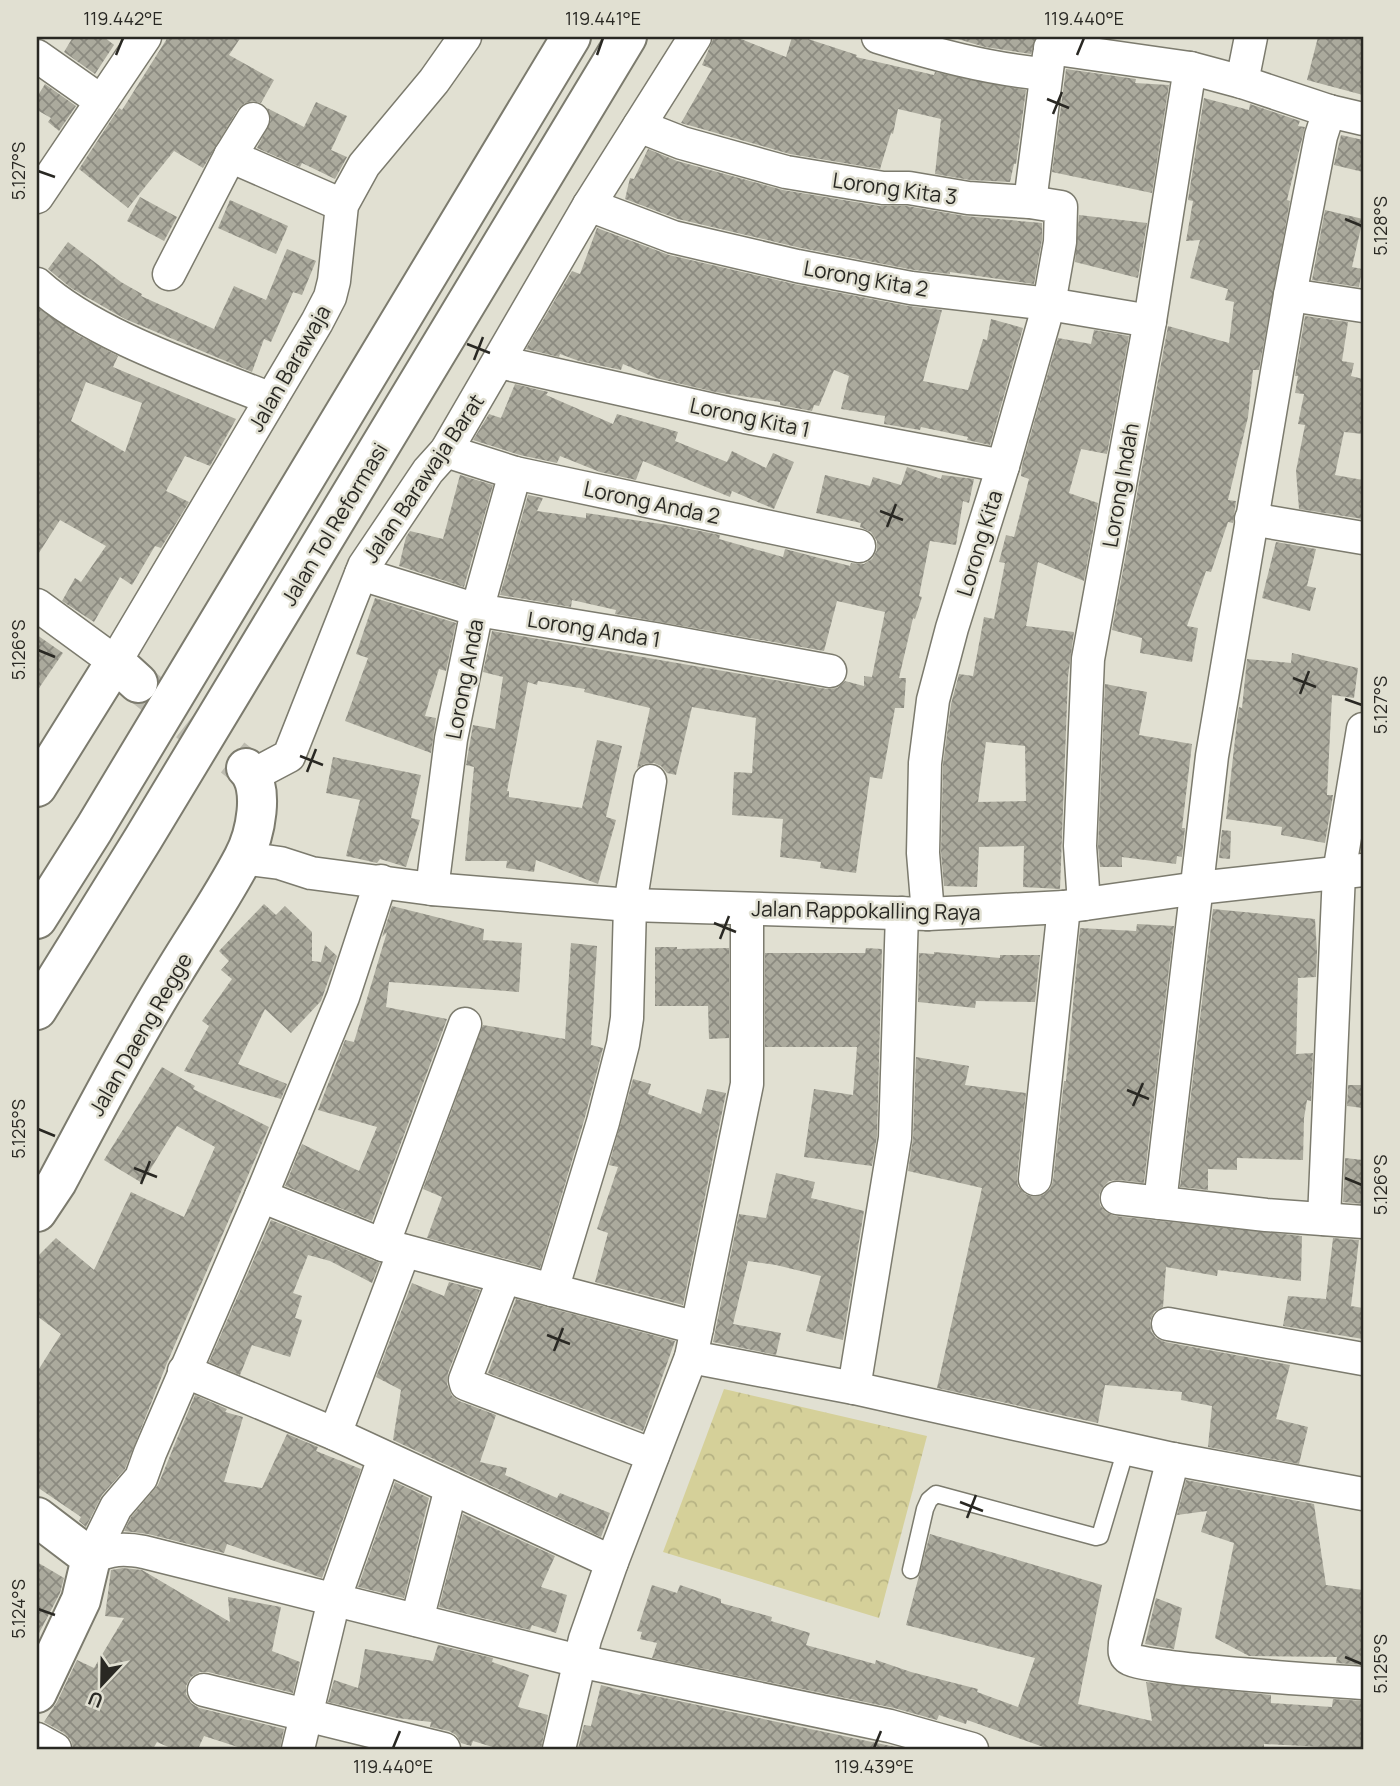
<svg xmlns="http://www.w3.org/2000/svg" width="1400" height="1786" viewBox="0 0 1400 1786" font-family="Manrope,sans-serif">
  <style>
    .park { fill: url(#park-crowns) }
    .building { fill: url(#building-cross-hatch); fill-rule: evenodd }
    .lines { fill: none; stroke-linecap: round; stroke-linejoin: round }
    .tertiary-tunnel { stroke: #bcbbaf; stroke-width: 38; stroke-dasharray: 38 19; stroke-linecap: butt }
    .service-casing { stroke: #7c7b6e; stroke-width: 19 }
    .minor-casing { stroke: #7c7b6e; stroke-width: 35 }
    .tertiary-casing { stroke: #7c7b6e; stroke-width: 42 }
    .motorway-casing { stroke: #7c7b6e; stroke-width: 42 }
    .service { stroke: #fff; stroke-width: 16 }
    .minor { stroke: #fff; stroke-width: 32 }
    .tertiary { stroke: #fff; stroke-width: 38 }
    .motorway { stroke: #fff; stroke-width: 38 }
    .ticks { fill: none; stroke: #292823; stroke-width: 2.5 }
    .labels { text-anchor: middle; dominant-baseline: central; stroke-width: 5; stroke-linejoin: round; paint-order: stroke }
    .street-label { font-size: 21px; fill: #292823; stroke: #e1e0d2 }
    .neatline { fill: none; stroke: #292823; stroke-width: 2.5 }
    .ticks-label { font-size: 18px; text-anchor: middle; fill: #292823 }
  </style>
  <defs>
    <pattern id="park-crowns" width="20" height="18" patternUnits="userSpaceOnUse" patternTransform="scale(1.75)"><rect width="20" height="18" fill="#d5d099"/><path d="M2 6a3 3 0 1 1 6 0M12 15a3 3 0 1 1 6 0" fill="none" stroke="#b7b384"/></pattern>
    <pattern id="building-cross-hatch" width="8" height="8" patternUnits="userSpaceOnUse" patternTransform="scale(1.75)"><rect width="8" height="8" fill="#abaa9d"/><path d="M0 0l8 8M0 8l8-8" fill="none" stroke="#8b8a80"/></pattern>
  </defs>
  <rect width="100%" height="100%" fill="#e1e0d2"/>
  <polygon class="park" points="724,1389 927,1436 879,1618 663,1552"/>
  <g class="building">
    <polygon points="73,37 104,37 114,45 95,74 64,52"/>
    <polygon points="168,37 241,37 229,55 274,80 261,103 253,101 245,103 238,109 203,168 174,151 128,208 79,169 119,108 122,110"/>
    <polygon points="714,37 736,37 786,57 792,37 802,37 857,55 856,57 934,75 935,72 1026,90 1016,164 1014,164 1010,182 970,180 935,174 941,119 898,109 893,134 891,133 880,169 790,154 681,123 712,69 702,65"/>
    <polygon points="951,37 1036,37 1031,54 985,47"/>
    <polygon points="1318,37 1363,37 1363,95 1307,80"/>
    <polygon points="1066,69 1136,79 1135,83 1169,85 1152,193 1052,172"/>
    <polygon points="45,84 76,106 59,131 48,122 51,118 37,110 37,97"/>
    <polygon points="1204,98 1249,110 1250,104 1300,121 1298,126 1305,127 1287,200 1290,201 1259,370 1253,370 1248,417 1228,500 1236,501 1233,523 1228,522 1211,572 1206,571 1187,626 1198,628 1192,662 1140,653 1142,638 1112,630 1168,326 1229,343 1234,302 1225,300 1228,289 1190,278 1200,240 1186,241 1193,201 1188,200"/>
    <polygon points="316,102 347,116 331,150 347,157 335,179 302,163 300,167 257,148 271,120 267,108 304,127"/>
    <polygon points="1341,135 1363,140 1363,172 1334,165"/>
    <polygon points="648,149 677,161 783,190 880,206 907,206 965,216 1042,223 1042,240 1034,284 950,272 950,274 914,270 801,248 678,219 625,199 630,178 634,179"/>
    <polygon points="140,197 177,217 164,241 127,221"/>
    <polygon points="230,200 288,226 276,254 218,228"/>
    <polygon points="1325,210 1363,219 1352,267 1362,269 1359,287 1312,280"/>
    <polygon points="1079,215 1147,223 1138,278 1075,262"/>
    <polygon points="597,228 669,255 794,284 908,306 942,310 923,381 968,390 983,339 987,340 991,319 1023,328 990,445 967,440 968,437 921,427 920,430 884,424 885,416 841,409 849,376 834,370 819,406 814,405 812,411 780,405 780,402 715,392 656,378 623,364 621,370 579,361 560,354 559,357 526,349 572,271 580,274"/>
    <polygon points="68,242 121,282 142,294 141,296 214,329 234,286 266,300 287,249 316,261 302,295 293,292 271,342 264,339 252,372 125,319 71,288 48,269"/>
    <path d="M37 307 78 335 118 356 113 367 236 419 210 466 185 456 166 491 189 502 161 548 155 546 132 585 120 577 94 622 62 601 75 578 81 582 106 546 60 520 37 556ZM86 382 142 403 125 452 71 421Z"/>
    <polygon points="1305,316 1348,322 1342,361 1354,363 1351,376 1363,379 1363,434 1344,432 1335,475 1363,480 1363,519 1299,509 1296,471 1305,425 1298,424 1304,394 1295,393 1298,376 1295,376"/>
    <path d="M1094 330 1129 336 1107 454 1081 449 1069 493 1098 503 1084 581 1038 562 1026 626 1074 632 1068 677 1060 889 1023 887 1024 846 979 847 977 887 944 886 941 852 943 764 951 704 959 674 973 676 984 617 994 619 1005 563 999 562 1006 535 1014 537 1029 479 1021 476 1022 465 1058 338 1091 344ZM986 742 1025 746 1026 801 978 802Z"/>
    <polygon points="515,384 548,392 546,395 613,424 617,414 678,432 675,441 727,462 732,451 766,468 773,453 794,462 774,509 732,491 730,497 643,461 636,480 600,472 560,456 557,463 520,455 473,440 489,414 501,418"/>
    <polygon points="907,467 941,479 942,475 974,479 969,503 963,501 956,545 930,541 919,596 922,597 915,619 913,618 899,678 906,678 904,708 895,708 882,779 870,777 856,873 820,868 821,862 780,857 783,819 732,815 734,772 752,773 756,718 692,707 676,775 667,773 661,766 654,763 644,764 637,768 650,708 584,692 585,689 538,681 537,685 528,682 507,791 509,791 509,797 582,808 597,740 622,746 606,817 616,820 598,884 536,860 534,872 506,868 507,861 465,861 474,767 466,765 473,725 495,729 503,677 483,672 492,631 827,689 837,688 845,681 864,686 864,676 872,677 885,612 837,601 824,651 615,614 616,610 572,600 571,607 500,595 528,495 543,498 537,511 586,518 586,513 675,526 720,535 719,539 783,557 785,549 850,566 851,563 864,564 872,559 877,550 877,541 871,532 860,527 861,523 816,513 825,475 870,486 873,477 901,485"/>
    <polygon points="460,475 493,485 464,587 399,566 406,537 410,531 443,539"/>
    <polygon points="1276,542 1316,549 1307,586 1316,588 1310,611 1262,598"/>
    <polygon points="375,598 456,623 446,671 439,669 425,716 436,718 431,753 345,721 368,658 356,654"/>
    <polygon points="37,635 63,653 37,691"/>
    <polygon points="1292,653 1358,668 1354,698 1332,695 1327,795 1333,795 1325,843 1281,835 1282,827 1226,819 1238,713 1239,707 1242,708 1247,659 1291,663"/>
    <polygon points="1105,684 1147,692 1139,735 1192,744 1182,828 1185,828 1182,857 1177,856 1176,864 1122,857 1122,867 1100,867 1098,846"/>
    <polygon points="333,757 421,775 411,818 420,820 406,867 380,859 377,863 346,856 360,800 326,793"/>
    <polygon points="1222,830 1231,831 1230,859 1219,858"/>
    <polygon points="264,904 276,915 285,906 312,932 312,961 321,962 325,945 337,956 321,1001 291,1033 265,1009 238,1064 287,1084 281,1099 184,1071 209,1026 202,1021 232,979 221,970 229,961 219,951"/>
    <polygon points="392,906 484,929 483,940 522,943 519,992 389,982 386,1007 447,1019 372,1221 285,1186 302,1144 359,1171 377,1127 318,1110 345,1040 354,1042 387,932 382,937"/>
    <polygon points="1213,909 1315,919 1317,951 1316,977 1298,978 1296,1054 1313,1053 1311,1101 1307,1100 1304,1118 1303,1160 1237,1158 1237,1170 1208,1169 1208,1190 1180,1187"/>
    <polygon points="1137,924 1174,926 1144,1183 1119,1180 1109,1181 1103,1187 1099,1195 1100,1205 1106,1212 1115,1216 1302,1236 1301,1281 1218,1270 1217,1276 1166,1267 1163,1307 1154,1312 1150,1321 1151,1331 1156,1338 1165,1342 1290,1365 1276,1419 1308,1427 1299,1464 1208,1447 1212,1406 1181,1400 1182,1392 1105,1385 1098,1423 937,1388 982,1188 908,1171 913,1139 916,1057 969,1066 965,1085 1026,1093 1017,1177 1018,1186 1025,1194 1034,1197 1043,1195 1050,1189 1053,1181 1064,1081 1066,1081 1080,928 1136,931"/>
    <polygon points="571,943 597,946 591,1045 603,1048 585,1117 540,1268 427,1238 442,1197 423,1189 483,1025 565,1039"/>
    <polygon points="655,947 677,947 677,949 729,948 729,1038 709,1039 708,1006 655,1006"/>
    <polygon points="866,948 882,949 877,1136 872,1166 804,1157 814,1089 853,1095 857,1047 765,1047 765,953 865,953"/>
    <polygon points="934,952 1000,958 1000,955 1040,955 1035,1002 976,1001 975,1008 918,1002 919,953 934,954"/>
    <polygon points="162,1067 195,1086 193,1089 269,1127 167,1363 125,1469 102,1495 86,1527 79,1521 81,1517 37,1487 37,1372 61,1334 37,1316 37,1257 56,1238 94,1270 131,1192 184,1217 215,1147 177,1126 142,1183 104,1160"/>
    <polygon points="633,1079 651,1084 648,1094 701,1114 707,1089 726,1093 683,1305 595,1282 608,1233 597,1229 618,1167 609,1165"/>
    <polygon points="1348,1085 1363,1085 1363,1108 1347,1106"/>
    <polygon points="1345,1158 1363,1160 1363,1204 1343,1202"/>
    <polygon points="776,1173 815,1182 811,1198 864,1211 843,1340 806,1331 821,1276 776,1265 748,1261 733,1324 781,1333 776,1355 713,1342 739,1214 766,1218"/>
    <polygon points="271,1220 380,1263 372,1283 330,1261 308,1255 293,1293 302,1296 295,1318 302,1320 290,1357 252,1345 240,1375 209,1362"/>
    <polygon points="1333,1238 1359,1240 1351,1306 1363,1308 1363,1339 1283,1326 1288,1296 1326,1299"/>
    <polygon points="449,1282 480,1290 448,1373 447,1384 452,1396 459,1401 496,1415 480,1462 507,1468 505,1475 557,1498 560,1493 610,1513 601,1537 393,1440 401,1390 376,1377 412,1283 444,1296"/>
    <polygon points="516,1299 675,1341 643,1431 488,1373"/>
    <polygon points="195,1395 227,1409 225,1412 243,1417 224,1482 262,1488 287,1434 318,1447 316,1451 361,1469 322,1578 227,1544 224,1553 148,1534 124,1531 131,1517 158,1485"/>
    <polygon points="1186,1480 1314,1504 1326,1585 1363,1590 1363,1665 1336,1663 1337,1657 1249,1656 1215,1638 1234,1543 1201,1532 1207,1511 1177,1515"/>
    <polygon points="395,1482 429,1498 404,1598 358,1587"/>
    <polygon points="463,1514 555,1556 541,1587 567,1595 556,1633 532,1625 530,1630 439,1607"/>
    <polygon points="930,1534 1102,1585 1078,1704 1152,1721 1146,1682 1271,1695 1271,1703 1332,1707 1333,1699 1363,1701 1363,1749 1264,1744 1264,1749 1049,1749 967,1720 966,1724 939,1715 937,1720 894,1708 652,1658 657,1643 640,1639 642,1632 637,1631 652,1585 677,1593 680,1585 721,1599 721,1603 772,1617 771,1621 810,1633 806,1645 875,1664 876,1660 911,1672 978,1689 977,1692 1018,1707 1035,1658 906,1625"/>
    <polygon points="37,1562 64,1578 60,1593 37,1637"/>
    <polygon points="123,1568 142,1570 230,1622 228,1597 281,1607 272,1651 300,1662 293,1693 208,1672 200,1672 191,1677 186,1686 186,1694 191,1703 199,1708 284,1729 280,1749 244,1749 204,1736 198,1749 173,1749 157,1742 153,1749 73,1749 71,1740 64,1733 44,1722 57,1702 77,1660 94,1668 124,1618 105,1616 111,1570"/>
    <polygon points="1156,1598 1182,1608 1174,1649 1145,1644"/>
    <polygon points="438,1645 493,1658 492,1662 529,1675 518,1707 548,1715 541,1749 499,1749 473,1741 471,1746 461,1743 456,1735 449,1731 430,1727 431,1722 397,1718 328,1702 334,1680 358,1688 365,1649 433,1661"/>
    <polygon points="601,1685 640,1695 641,1693 905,1749 578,1749 584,1725 591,1726"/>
  </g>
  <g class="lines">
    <polyline class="tertiary-tunnel" points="143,687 246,768"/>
    <g class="service-casing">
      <polyline id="service" points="911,1570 925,1509 929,1500 936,1494 1096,1537 1100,1536 1126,1449"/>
    </g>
    <g class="minor-casing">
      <g id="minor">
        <path d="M878 37C933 54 988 69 1045 74"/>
        <polyline points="1050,48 1190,68 1242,82 1329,111 1363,119"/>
        <polyline points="37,56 101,101"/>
        <polyline points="1242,82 1251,37"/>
        <polyline points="639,126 682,143 786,172 883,188 909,188 968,198 1030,202 1061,207 1060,242 1049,304 1003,466 952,628 933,700 925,763 923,853 928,914"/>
        <polyline points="230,156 342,205"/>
        <polyline points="37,197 145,37"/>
        <polyline points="1030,202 1049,55"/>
        <polyline points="589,205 673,237 797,266 911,288 1049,304 1150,321"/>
        <polyline points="169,274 230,156 253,119"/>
        <path d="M37 284C94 336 199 370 271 399"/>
        <polyline points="1290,295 1363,306"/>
        <polyline points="499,362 745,417 1003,466"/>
        <polyline points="446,451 515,473 859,546"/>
        <polyline points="1251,519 1363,538"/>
        <polyline points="361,574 477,610 655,639 830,671"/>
        <polyline points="37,605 115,662 317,322 330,297 334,281 342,205 364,165 434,81 465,37"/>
        <polyline points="253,775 289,756 364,566 428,471 446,451 589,205 695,37"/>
        <polyline points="243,858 280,863 311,873 432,889 630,905 928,914 1064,907 1198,888 1363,870"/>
        <polyline points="432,889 451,739 477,610 515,473"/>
        <polyline points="1084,904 1080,846 1088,659 1150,321 1190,68"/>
        <polyline points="1035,1179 1064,907"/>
        <polyline points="261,1196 383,1245 552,1290"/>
        <polyline points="1117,1198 1266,1215 1363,1222"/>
        <polyline points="1160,1203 1212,756 1290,295 1321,136 1329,111"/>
        <polyline points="1324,1219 1339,873 1363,729"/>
        <polyline points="383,1245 465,1024"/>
        <polyline points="504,1278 465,1380 466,1384 653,1455"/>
        <polyline points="1168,1324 1363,1359"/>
        <polyline points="697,1328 747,1084 747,909"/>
        <polyline points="691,1357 854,1388 1173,1459 1363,1494"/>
        <polyline points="184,1371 335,1434 612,1562"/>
        <polyline points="854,1388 895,1138 902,913"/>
        <polyline points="335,1434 404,1251"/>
        <path d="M1173 1459 1125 1643C1125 1648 1123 1654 1128 1658 1138 1669 1334 1681 1363 1683"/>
        <path d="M91 1558C111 1549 123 1548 144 1552L579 1661 890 1726 972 1749"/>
        <polyline points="91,1558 116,1507 141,1478 150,1453 261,1196 343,997 381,881"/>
        <polyline points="417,1620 451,1488"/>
        <polyline points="204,1690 444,1749"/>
        <polyline points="37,1739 55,1749"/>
        <polyline points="298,1749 334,1600 384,1458"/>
        <polyline points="559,1749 585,1639 612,1562 691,1357 697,1328 552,1290 603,1122 623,1044 627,1018 630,905 650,781"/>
      </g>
    </g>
    <g class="tertiary-casing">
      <g id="tertiary">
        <polyline points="37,787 115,662 138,683"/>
        <path d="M37 1212 57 1182C95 1111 132 1040 174 972 197 934 222 898 243 858 255 836 266 787 246 768"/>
        <polyline points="37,1517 91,1558 81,1600 37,1693"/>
      </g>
    </g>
    <g class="motorway-casing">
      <g id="motorway">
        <polyline points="37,919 94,829 571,37"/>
        <polyline points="37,1010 143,839 627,37"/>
      </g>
    </g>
    <use href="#service" class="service"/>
    <use href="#minor" class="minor"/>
    <use href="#tertiary" class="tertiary"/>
    <use href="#motorway" class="motorway"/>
  </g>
  <path class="ticks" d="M116 55 123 38M597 55 603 38M1077 55 1084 38M1047 99 1069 108M1053 114 1062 92M38 171 55 177M1345 219 1362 226M467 344 490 353M474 360 483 337M880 511 903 520M887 527 896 504M38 650 55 657M1293 678 1316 687M1300 694 1309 671M1345 699 1362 705M300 756 323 765M307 772 316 749M714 923 736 932M720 939 729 916M1127 1090 1149 1099M1133 1106 1143 1083M38 1129 55 1136M134 1168 157 1177M1345 1178 1362 1185M141 1184 150 1161M547 1335 570 1344M554 1351 563 1328M960 1502 983 1511M967 1518 976 1495M38 1609 55 1615M1345 1657 1362 1664M393 1748 400 1731M874 1748 881 1731"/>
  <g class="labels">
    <g class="street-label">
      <text transform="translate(895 188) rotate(8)">Lorong Kita 3</text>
      <text transform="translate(866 278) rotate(10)">Lorong Kita 2</text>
      <text transform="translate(289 368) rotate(-60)">Jalan Barawaja</text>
      <text transform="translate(750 417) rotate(12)">Lorong Kita 1</text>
      <text transform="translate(423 478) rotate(-56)">Jalan Barawaja Barat</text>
      <text transform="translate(1120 485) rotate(-80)">Lorong Indah</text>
      <text transform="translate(652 502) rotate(12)">Lorong Anda 2</text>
      <text transform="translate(334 524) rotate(-59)">Jalan Tol Reformasi</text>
      <text transform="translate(979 543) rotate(-73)">Lorong Kita</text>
      <text transform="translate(594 629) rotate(9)">Lorong Anda 1</text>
      <text transform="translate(464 679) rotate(-79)">Lorong Anda</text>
      <text transform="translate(866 910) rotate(1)">Jalan Rappokalling Raya</text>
      <text transform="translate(140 1034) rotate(-60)">Jalan Daeng Regge</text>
    </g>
  </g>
  <rect width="1400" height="1786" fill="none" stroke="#e1e0d2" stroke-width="77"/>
  <g transform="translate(102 1684) rotate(202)" stroke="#e1e0d2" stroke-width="5" paint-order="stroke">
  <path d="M0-5L12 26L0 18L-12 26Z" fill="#292823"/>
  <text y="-10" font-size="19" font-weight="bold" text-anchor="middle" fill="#292823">U</text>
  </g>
  <rect x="38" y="38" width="1324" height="1710" class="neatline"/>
  <g class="ticks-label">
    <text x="123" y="25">119.442°E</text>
    <text x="603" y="25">119.441°E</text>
    <text x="1084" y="25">119.440°E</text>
    <text transform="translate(19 171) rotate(-90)" y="6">5.127°S</text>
    <text transform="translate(1381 226) rotate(-90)" y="6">5.128°S</text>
    <text transform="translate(19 650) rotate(-90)" y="6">5.126°S</text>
    <text transform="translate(1381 705) rotate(-90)" y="6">5.127°S</text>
    <text transform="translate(19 1129) rotate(-90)" y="6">5.125°S</text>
    <text transform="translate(1381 1185) rotate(-90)" y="6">5.126°S</text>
    <text transform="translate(19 1609) rotate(-90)" y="6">5.124°S</text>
    <text transform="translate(1381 1664) rotate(-90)" y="6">5.125°S</text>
    <text x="393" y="1773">119.440°E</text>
    <text x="874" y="1773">119.439°E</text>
  </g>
</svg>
